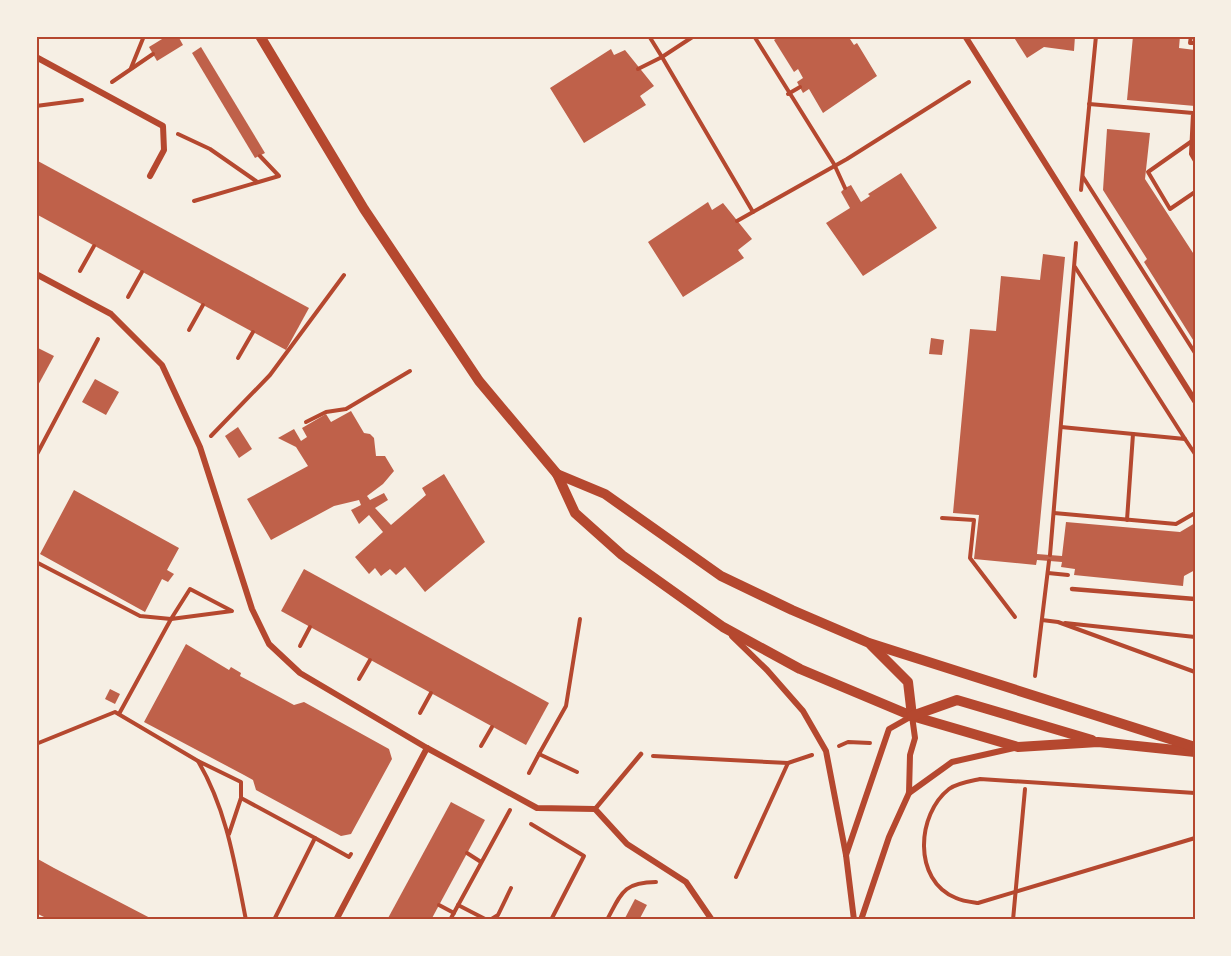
<svg xmlns="http://www.w3.org/2000/svg" width="1231" height="956" viewBox="0 0 1231 956" font-family="Commissioner,sans-serif">
  <style>
    .building { fill: #bf614a }
    .lines { fill: none; stroke-linecap: round; stroke-linejoin: round }
    .path { stroke: #b5482f; stroke-width: 4 }
    .service { stroke: #b5482f; stroke-width: 4.5 }
    .minor { stroke: #b5482f; stroke-width: 6 }
    .tertiary { stroke: #b5482f; stroke-width: 10 }
    .neatline { fill: none; stroke: #b5482f; stroke-width: 2 }
  </style>
  <rect width="100%" height="100%" fill="#f6efe4"/>
  <g class="building">
    <polygon points="167,36 178,36 183,45 157,61 149,47"/>
    <polygon points="780,36 848,36 854,45 857,43 877,76 823,113 809,89 803,93 797,82 803,78 798,69 794,72 774,40"/>
    <polygon points="1013,36 1075,36 1074,51 1044,47 1027,58"/>
    <polygon points="1133,36 1180,36 1179,48 1195,50 1195,106 1127,100"/>
    <polygon points="201,47 265,153 255,158 192,53"/>
    <polygon points="611,49 614,55 625,50 654,86 640,96 646,105 584,143 550,88"/>
    <polygon points="1107,129 1150,133 1145,179 1195,256 1195,343 1144,262 1147,259 1103,190"/>
    <polygon points="36,160 309,308 286,350 36,214"/>
    <polygon points="901,173 937,228 863,276 826,223 850,208 841,192 845,188 851,185 861,202 870,196 868,194"/>
    <polygon points="708,202 712,210 723,203 752,239 738,250 744,258 683,297 648,242"/>
    <polygon points="1043,254 1065,257 1037,554 1062,556 1066,522 1180,532 1195,523 1195,570 1184,576 1183,586 1074,575 1075,569 1061,567 1062,562 1037,560 1036,565 974,559 979,515 953,513 970,329 996,331 1001,276 1040,280"/>
    <polygon points="931,338 944,340 942,355 929,354"/>
    <polygon points="36,347 54,356 36,389"/>
    <polygon points="95,379 119,392 106,415 82,402"/>
    <polygon points="351,411 364,433 370,434 374,438 376,456 385,456 394,471 383,484 367,496 370,500 384,493 388,500 375,508 391,525 426,495 422,488 444,474 485,542 425,592 405,567 396,575 390,569 381,576 375,568 369,574 355,557 383,532 369,515 359,524 351,510 361,505 359,500 334,506 271,540 247,499 308,466 296,447 278,438 294,429 301,441 307,437 302,428 326,414 331,422"/>
    <polygon points="238,427 252,449 239,458 225,436"/>
    <polygon points="74,490 179,548 167,570 174,574 168,582 162,579 145,612 40,554"/>
    <polygon points="304,569 549,703 526,745 281,611"/>
    <polygon points="186,644 229,670 231,667 241,673 240,676 283,699 294,705 304,702 389,749 392,759 351,834 341,836 256,790 253,780 244,775 144,722"/>
    <polygon points="110,689 120,694 115,704 105,699"/>
    <polygon points="451,802 485,820 431,920 387,920"/>
    <polygon points="36,858 54,868 154,920 50,920 36,913"/>
    <polygon points="635,899 647,905 639,920 624,920"/>
  </g>
  <g class="lines">
    <g class="path">
      <polyline points="694,36 662,57 753,212"/>
      <polyline points="754,36 834,164 845,188"/>
      <polyline points="1191,36 1190,43 1195,43"/>
      <polyline points="131,68 144,36"/>
      <polyline points="638,69 662,57 649,36"/>
      <polyline points="112,82 153,54"/>
      <polyline points="788,94 800,87"/>
      <polyline points="1089,104 1193,113 1191,154 1195,161"/>
      <polyline points="36,106 82,100"/>
      <polyline points="178,134 210,149 256,181"/>
      <polyline points="1192,141 1148,172 1170,209 1195,192"/>
      <polyline points="1083,177 1195,353"/>
      <polyline points="1081,190 1096,36"/>
      <polyline points="194,201 279,176 260,156"/>
      <polyline points="737,221 847,159 969,82"/>
      <polyline points="80,271 94,246"/>
      <polyline points="128,297 142,272"/>
      <polyline points="189,330 203,305"/>
      <polyline points="238,358 253,332"/>
      <polyline points="306,422 326,412 346,409 410,371"/>
      <polyline points="1061,427 1185,439 1075,267"/>
      <polyline points="211,436 270,375 344,275"/>
      <polyline points="1185,439 1195,454"/>
      <polyline points="36,456 98,339"/>
      <polyline points="1054,513 1176,524 1195,513"/>
      <polyline points="942,518 974,520 970,558 1015,617"/>
      <polyline points="1127,520 1133,434"/>
      <polyline points="1050,555 1076,243"/>
      <polyline points="36,562 140,616 171,619 119,714"/>
      <polyline points="1048,573 1068,575"/>
      <polygon points="190,589 232,611 171,619"/>
      <polyline points="1042,620 1058,622 1195,672"/>
      <polyline points="1065,623 1195,637"/>
      <polyline points="300,646 310,627"/>
      <polyline points="1035,676 1049,561"/>
      <polyline points="359,679 370,660"/>
      <polyline points="420,713 431,693"/>
      <polyline points="36,744 115,712 198,761"/>
      <polyline points="481,746 492,727"/>
      <polyline points="839,746 848,742 870,743"/>
      <polyline points="539,754 566,706 580,619"/>
      <polyline points="653,756 788,763 812,755"/>
      <polyline points="529,773 539,754 577,772"/>
      <path d="M1195 793 980 779C971 781 957 783 949 789 917 814 912 880 956 898 962 901 971 902 978 903L1195 838"/>
      <polyline points="241,798 315,838 274,920"/>
      <polyline points="531,824 584,856 551,920"/>
      <path d="M229 834 241 798V782L198 761C227 810 235 865 246 920"/>
      <polyline points="315,838 349,857 351,854"/>
      <polyline points="467,853 481,862"/>
      <polyline points="736,877 788,763"/>
      <polyline points="439,905 454,913"/>
      <polyline points="458,905 487,920"/>
      <polyline points="450,920 510,810"/>
      <polyline points="490,920 498,915 511,888"/>
      <path d="M607 920C621 894 623 882 656 882"/>
      <polyline points="1013,920 1025,789"/>
    </g>
    <g class="service">
      <polyline points="1072,589 1195,599"/>
      <polyline points="595,809 641,754"/>
    </g>
    <g class="minor">
      <polyline points="965,36 1195,401"/>
      <polyline points="36,57 163,126 164,150 150,176"/>
      <polyline points="36,274 111,314 162,365 200,447 252,609 269,644 300,673 427,748 537,808 595,809 627,844 686,882 712,920"/>
      <polyline points="732,636 767,670 803,711 826,751 846,855 854,920"/>
      <polyline points="909,793 952,762 1014,748"/>
      <polyline points="846,855 889,729 912,716 915,738 910,755 909,793 889,837 861,920"/>
      <polyline points="336,920 427,748"/>
    </g>
    <g class="tertiary">
      <polyline points="260,36 364,209 479,381 557,474 575,513 622,555 723,627 800,669 912,716 1018,747 1098,742 1195,752"/>
      <polyline points="557,474 605,494 721,576 792,610 869,643 1195,747"/>
      <polyline points="871,645 908,682 912,716"/>
      <polyline points="912,716 957,700 1092,740"/>
    </g>
  </g>
  <rect width="1231" height="956" fill="none" stroke="#f6efe4" stroke-width="75"/>
  <rect x="38" y="38" width="1156" height="880" class="neatline"/>
</svg>
